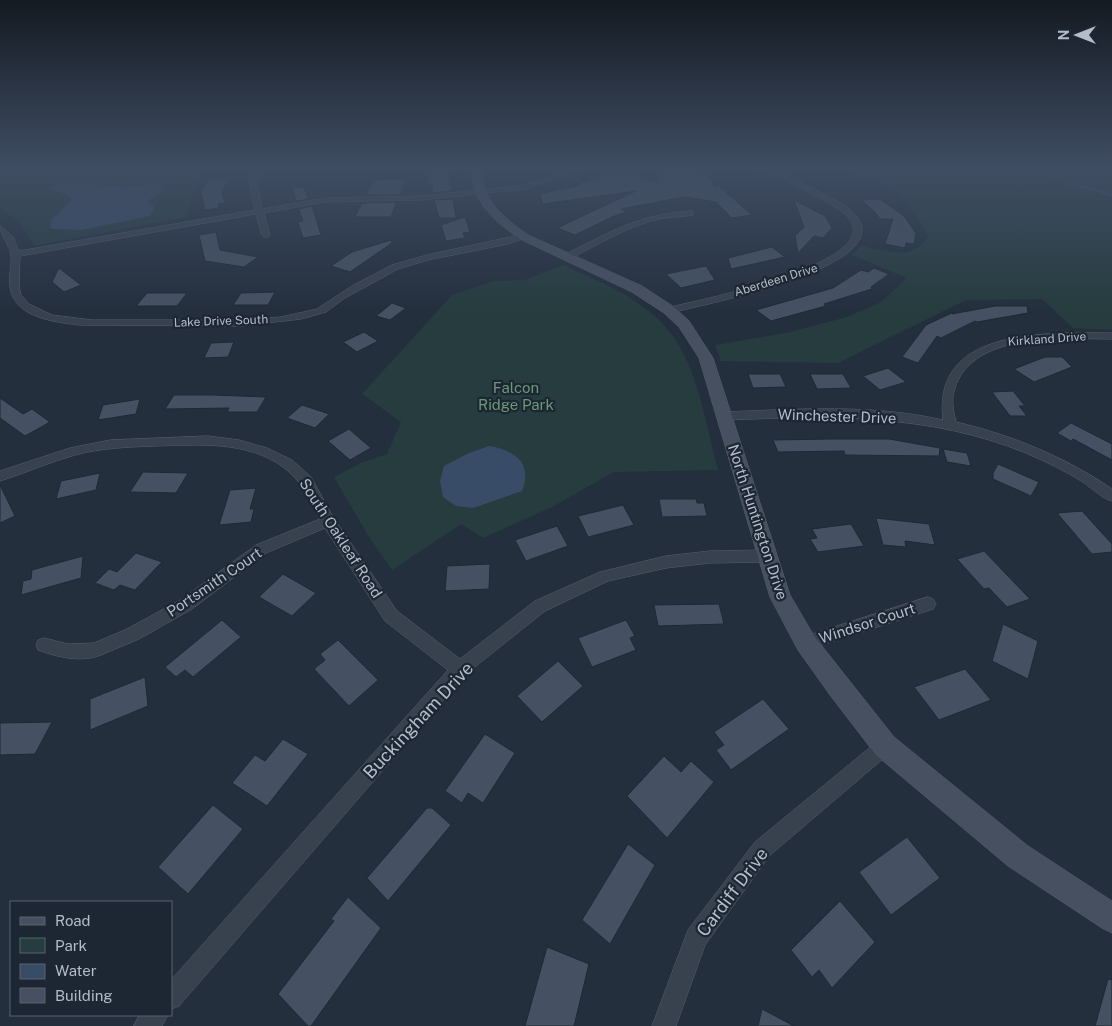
<svg xmlns="http://www.w3.org/2000/svg" width="1112" height="1026" viewBox="0 0 1112 1026" font-family="'Public Sans',sans-serif">
  <style>
    .green { fill: #263c3f }
    .water { fill: #394c67 }
    .lines { fill: none; stroke-linecap: round; stroke-linejoin: round }
    .stream { stroke: #394c67; stroke-width: 3 }
    .building { fill: #455162; stroke: #1f2835 }
    .street-casing { stroke: #565f6c; stroke-width: 1 }
    .secondary-casing { stroke: #565f6c; stroke-width: 1 }
    .street { fill: #38414e; fill-rule: evenodd }
    .secondary { fill: #465061; fill-rule: evenodd }
    .labels { text-anchor: middle; dominant-baseline: central; stroke-width: 4.5; stroke-linejoin: round; paint-order: stroke }
    .far-street-label { font-size: 12px; fill: #b4bcc9; stroke: #1d2633 }
    .park-label { font-size: 15px; fill: #6b9a76; stroke: #1d2633 }
    .street-label { font-size: 15px; fill: #b4bcc9; stroke: #1d2633 }
    .near-street-label { font-size: 18px; fill: #b4bcc9; stroke: #1d2633 }
  </style>
  <rect width="100%" height="100%" fill="#242f3e"/>
  <g class="green">
    <path d="M834 166H1112V330L1073 328 1042 299 966 300 838 363 721 361 715 345 786 333 847 317 881 302 907 278 852 255 861 246C886 251 912 262 928 237 921 225 913 206 902 197 883 183 857 175 834 166Z"/>
    <polygon points="0,168 9,173 203,172 192,194 187,217 34,246 19,222 0,208"/>
    <path d="M563 265C598 281 637 296 664 325 697 360 706 425 718 470L614 472 552 507 483 538 461 524 392 570 369 537 334 477 361 463 387 454 401 422 362 394 452 295 494 281 525 280Z"/>
  </g>
  <g class="water">
    <polygon points="73,183 123,187 157,184 162,185 164,189 161,193 147,201 155,208 150,216 81,230 54,229 50,228 51,220 71,201 71,197 49,188 58,184"/>
    <path d="M489 446C515 450 533 464 522 491L473 508 456 506 443 497 440 481 444 466 467 454Z"/>
  </g>
  <g class="lines">
    <polyline class="stream" points="1034,166 1064,181 1112,195"/>
  </g>
  <g class="building">
    <polygon points="433,166 452,166 449,175 452,191 433,193 432,184 426,184"/>
    <polygon points="655,168 700,169 712,180 715,188 718,185 752,215 732,218 716,202 684,197 621,209 626,212 612,217 575,235 557,228 636,191 542,204 540,194 580,185 577,184 614,171 619,173 625,170 658,183"/>
    <polygon points="230,178 222,191 225,203 218,204 219,208 205,210 201,192 209,179"/>
    <polygon points="406,179 400,195 366,195 374,180"/>
    <polygon points="304,187 309,199 296,201 292,188"/>
    <polygon points="453,199 456,218 439,218 434,200"/>
    <polygon points="880,199 904,216 916,233 914,244 906,243 905,248 885,244 893,219 880,219 875,212 861,200"/>
    <polygon points="794,200 825,216 832,228 823,238 814,236 798,253 795,236 804,227"/>
    <polygon points="397,202 391,217 355,217 362,203"/>
    <polygon points="312,206 321,235 303,238 298,222 303,221 299,209"/>
    <polygon points="465,217 470,232 463,233 465,238 446,241 441,225"/>
    <polygon points="216,232 220,250 258,257 244,267 205,261 199,235"/>
    <polygon points="391,240 392,243 350,272 331,266 352,252"/>
    <polygon points="772,247 785,257 731,269 728,258"/>
    <polygon points="706,266 715,280 681,288 666,274"/>
    <polygon points="59,268 81,285 64,292 52,282"/>
    <polygon points="874,268 889,274 871,287 872,289 824,304 826,306 771,321 756,310 833,288 861,270 868,272"/>
    <polygon points="275,292 268,305 233,305 241,293"/>
    <polygon points="147,293 187,293 177,306 136,306"/>
    <polygon points="392,303 406,308 390,320 376,316"/>
    <polygon points="995,306 1027,306 1028,313 977,322 975,321 941,338 937,336 918,363 902,357 926,325 954,312 952,314"/>
    <polygon points="364,332 378,341 357,352 343,342"/>
    <polygon points="234,342 228,357 204,358 211,343"/>
    <polygon points="1045,357 1062,357 1072,367 1034,382 1014,369"/>
    <polygon points="888,368 906,382 880,390 863,376"/>
    <polygon points="748,374 780,374 786,387 753,388"/>
    <polygon points="810,374 843,374 851,388 817,389"/>
    <polygon points="1013,391 1025,406 1019,406 1027,416 1010,416 992,392"/>
    <polygon points="174,395 213,395 266,397 257,412 227,412 229,408 165,409"/>
    <polygon points="0,398 23,414 32,409 50,422 25,436 0,418"/>
    <polygon points="140,399 136,414 98,420 103,405"/>
    <polygon points="302,405 329,414 315,428 287,418"/>
    <polygon points="1071,423 1112,444 1112,460 1073,439 1071,441 1057,433"/>
    <polygon points="349,429 371,448 350,460 328,441"/>
    <polygon points="832,439 889,439 940,448 939,456 845,455 844,451 778,452 773,440"/>
    <polygon points="943,449 967,453 971,466 947,462"/>
    <polygon points="998,464 1039,482 1031,496 993,479 993,473"/>
    <polygon points="143,472 188,473 176,493 130,492"/>
    <polygon points="100,473 96,490 56,499 61,481"/>
    <polygon points="0,485 15,516 0,523"/>
    <polygon points="256,488 250,509 254,509 251,522 219,525 230,490"/>
    <polygon points="659,499 696,499 697,503 704,503 707,516 662,517"/>
    <polygon points="623,505 634,525 588,537 578,516"/>
    <polygon points="1082,511 1112,544 1112,552 1092,554 1057,513"/>
    <polygon points="876,518 929,524 935,545 905,541 906,547 883,545"/>
    <polygon points="851,524 864,546 818,552 810,539 817,538 812,529"/>
    <polygon points="557,526 568,546 526,561 515,540"/>
    <polygon points="984,551 1030,599 1007,607 989,588 984,589 957,559"/>
    <polygon points="136,553 162,562 135,590 120,585 114,590 95,583 109,569 117,572"/>
    <polygon points="83,556 81,578 21,595 23,581 31,579 32,570"/>
    <polygon points="490,564 489,589 445,591 447,566"/>
    <polygon points="283,574 316,593 292,616 259,597"/>
    <polygon points="719,604 724,624 658,626 654,605"/>
    <polygon points="222,620 241,637 193,677 185,670 176,677 165,667"/>
    <polygon points="626,620 635,636 630,638 636,650 592,667 578,638"/>
    <polygon points="1003,624 1038,641 1028,679 992,661"/>
    <polygon points="338,640 378,680 349,706 314,669 325,660 320,654"/>
    <polygon points="558,661 583,686 542,722 517,696"/>
    <polygon points="965,669 991,700 939,720 914,687"/>
    <polygon points="145,677 148,706 90,730 90,699"/>
    <polygon points="763,699 789,729 731,770 716,750 724,745 714,732"/>
    <polygon points="52,722 35,754 0,755 0,723"/>
    <polygon points="485,734 515,753 483,803 468,793 462,803 445,791"/>
    <polygon points="283,739 308,754 267,806 232,783 255,755 265,761"/>
    <polygon points="664,756 681,772 691,761 714,782 667,838 627,796"/>
    <polygon points="213,805 243,829 188,894 158,867"/>
    <polygon points="427,808 432,808 451,825 388,901 367,878"/>
    <polygon points="907,837 940,878 891,915 859,872"/>
    <polygon points="628,844 655,865 610,944 582,920"/>
    <polygon points="348,897 381,928 311,1026 308,1026 278,994 334,921 331,919"/>
    <polygon points="840,901 875,942 832,988 819,970 812,977 791,950"/>
    <polygon points="547,947 589,964 574,1026 525,1026"/>
    <polygon points="1108,979 1112,980 1112,1026 1095,1026"/>
    <polygon points="762,1009 794,1026 758,1026"/>
  </g>
  <g class="lines">
    <g class="street-casing">
      <g id="street">
        <path d="M260 166H267L257 182 262 209 325 198 421 196 525 185 582 166H592L526 189 421 200 325 202 264 213 270 235 266 238 262 235 256 214 20 256 19 286 21 295 29 304 52 315 92 320H240L281 317 317 309 352 286 392 265 427 255 524 234 528 237 508 244 428 260 398 269 345 298 326 312 301 319 240 326 79 325C55 322 14 318 10 287 8 277 12 267 11 256 10 244 0 236 0 225L13 237 19 251 255 210 249 182Z"/>
        <path d="M747 166C778 166 807 186 835 200 845 205 855 212 860 222 883 270 698 306 669 313L666 312V308C690 302 888 264 848 217 837 205 784 179 768 173 761 171 753 170 747 166Z"/>
        <path d="M690 211H693V215C681 217 670 217 658 219 627 227 598 244 570 259L563 257C569 251 579 248 586 244 620 226 652 213 690 211Z"/>
        <path d="M1112 333V339C1063 339 965 330 953 396 952 404 954 414 956 422 1012 435 1065 457 1112 489V501C1101 498 1093 489 1083 482 1065 471 1045 461 1026 453 928 413 829 416 725 420L719 416 725 412C797 409 873 404 943 420 931 326 1050 333 1112 333Z"/>
        <path d="M208 436 239 440 267 448 292 460 311 477 333 517 397 611 460 659 535 601 600 572 666 556 710 551 766 550 771 552 773 556 771 560 766 562 710 563 666 568 608 581 545 611 466 674 179 1006 171 1009V980L448 670 385 621 325 528 266 553 192 609 139 639 101 655C81 663 57 657 38 650L36 645 38 640 44 638 68 644 94 643 127 629 182 599 256 545 320 519C310 499 301 480 283 467 246 440 197 445 154 446 128 447 101 448 75 455 50 462 25 473 0 481V471L70 448 110 440Z"/>
        <polygon points="928,597 933,599 936,604 933,609 806,650 800,648 798,643 800,638 806,636"/>
        <polygon points="885,737 891,740 894,746 891,752 769,856 705,945 676,1026 652,1026 688,930 755,842 879,740"/>
        <polygon points="140,1015 168,1015 162,1026 134,1026"/>
      </g>
    </g>
    <g class="secondary-casing">
      <path id="secondary" d="M472 166H482C480 199 503 217 528 235L642 286 674 307 689 321 713 358 790 595 814 636 894 737 1028 846 1112 901V933L1102 928 1008 866 876 755 830 695 798 650 770 597 699 358 679 327 664 313 632 292 520 239C494 221 469 200 472 166Z"/>
    </g>
    <use href="#street" class="street"/>
    <use href="#secondary" class="secondary"/>
  </g>
  <linearGradient id="sky" x2="0" y2="1"><stop stop-color="#141a22"/><stop offset="0.54" stop-color="#3f4d63"/><stop offset="1" stop-color="#3f4d63" stop-opacity="0"/></linearGradient>
  <rect width="1112" height="310" fill="url(#sky)"/>
  <g class="labels">
    <g class="far-street-label">
      <text transform="translate(776 280) rotate(-17)">Aberdeen Drive</text>
      <text transform="translate(221 321) rotate(-2)">Lake Drive South</text>
      <text transform="translate(1047 339) rotate(-4)">Kirkland Drive</text>
    </g>
    <g class="park-label">
      <text x="516" y="387">Falcon<tspan x="516" dy="17">Ridge Park</tspan></text>
    </g>
    <g class="street-label">
      <text transform="translate(837 416) rotate(2)">Winchester Drive</text>
      <text transform="translate(758 522) rotate(72)">North Huntington Drive</text>
      <text transform="translate(341 538) rotate(57)">South Oakleaf Road</text>
      <text transform="translate(214 582) rotate(-34)">Portsmith Court</text>
      <text transform="translate(867 623) rotate(-18)">Windsor Court</text>
    </g>
    <g class="near-street-label">
      <text transform="translate(418 720) rotate(-47)">Buckingham Drive</text>
      <text transform="translate(732 892) rotate(-53)">Cardiff Drive</text>
    </g>
  </g>
  <rect x="10" y="901" width="162" height="115" fill="#1d2633" stroke="#59626f"/>
  <rect x="20" y="917" width="25" height="8" fill="#465061" stroke="#59626f"/>
  <text x="55" y="926" font-size="15" fill="#b4bcc9">Road</text>
  <rect x="20" y="938" width="25" height="15" fill="#263c3f" stroke="#59626f"/>
  <text x="55" y="951" font-size="15" fill="#b4bcc9">Park</text>
  <rect x="20" y="964" width="25" height="15" fill="#394c67" stroke="#59626f"/>
  <text x="55" y="976" font-size="15" fill="#b4bcc9">Water</text>
  <rect x="20" y="988" width="25" height="15" fill="#455162" stroke="#59626f"/>
  <text x="55" y="1001" font-size="15" fill="#b4bcc9">Building</text>
  <g transform="translate(1077 35) rotate(270)" stroke="#1d2633" stroke-width="4" paint-order="stroke">
  <path d="M0-4L9 19L0 12L-9 19Z" fill="#b4bcc9"/>
  <text y="-8" font-size="14" font-weight="bold" text-anchor="middle" fill="#b4bcc9">N</text>
  </g>
</svg>
